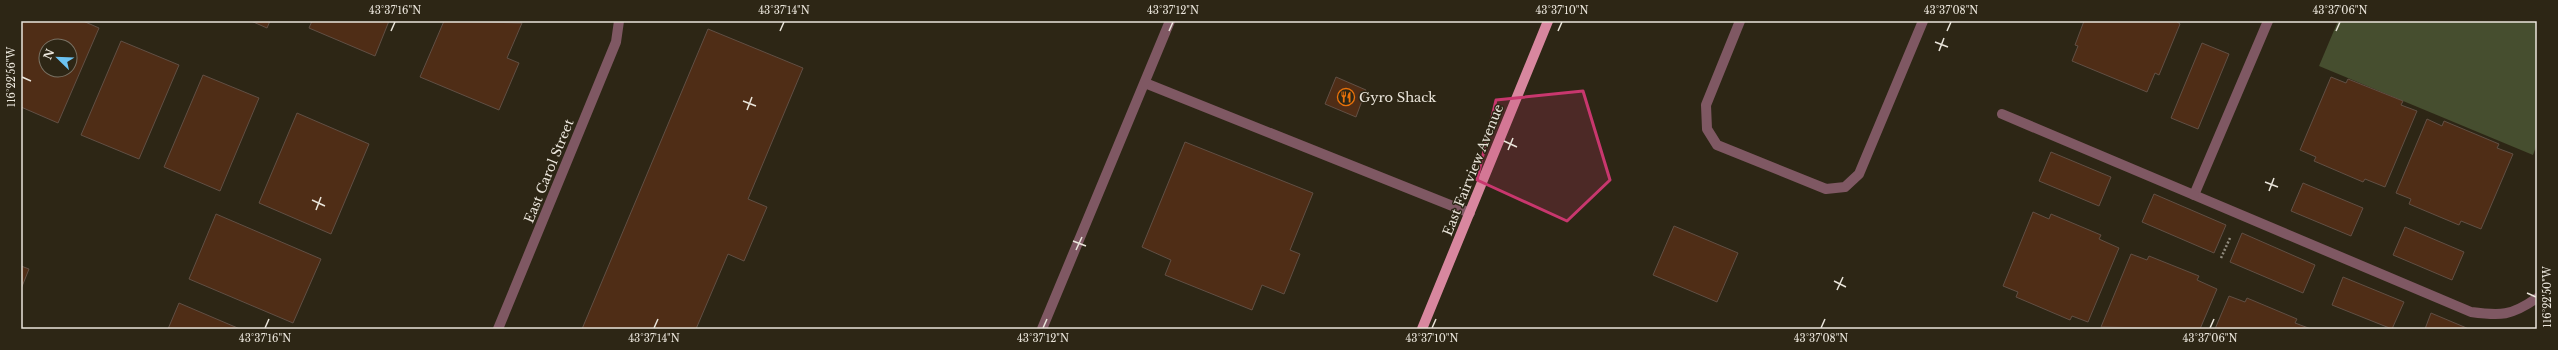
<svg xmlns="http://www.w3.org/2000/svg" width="2558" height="350" viewBox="0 0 2558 350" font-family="'Libre Baskerville',serif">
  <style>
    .green { fill: #464e2f }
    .building { fill: #4f2d16; stroke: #614f44; fill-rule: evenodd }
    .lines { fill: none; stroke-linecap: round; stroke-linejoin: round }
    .path { stroke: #928c7f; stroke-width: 2.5; stroke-dasharray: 2 2; stroke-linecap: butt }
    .lane { stroke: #7f5863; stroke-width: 10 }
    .street { stroke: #7f5863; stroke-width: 10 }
    .primary { stroke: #d8879f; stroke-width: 10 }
    .marked { fill: #c8376e; fill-opacity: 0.2; stroke: #c8376e; stroke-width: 3; stroke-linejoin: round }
    .ticks { fill: none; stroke: #eae5db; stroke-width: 1.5 }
    .labels { text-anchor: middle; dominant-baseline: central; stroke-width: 3; stroke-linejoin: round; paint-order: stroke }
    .poi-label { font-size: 13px; fill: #eae5db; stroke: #2d2615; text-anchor: start }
    .street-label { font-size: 13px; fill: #eae5db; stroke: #2d2615 }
    .neatline { fill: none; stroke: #eae5db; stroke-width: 1.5 }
    .ticks-label { font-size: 10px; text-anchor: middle; fill: #eae5db }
  </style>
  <rect width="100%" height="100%" fill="#2d2615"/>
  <polygon class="green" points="2338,21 2537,21 2537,144 2533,155 2319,66"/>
  <g class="building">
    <path d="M21 21H83L99 28 58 123 21 107ZM46 46H70V70H46Z"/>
    <polygon points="251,21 270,21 267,28"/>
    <polygon points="312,21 389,21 375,56 309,28"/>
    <polygon points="444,21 522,23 507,58 519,63 499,110 420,77"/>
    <polygon points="2084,21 2176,21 2180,24 2159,75 2155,73 2147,92 2072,61 2078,46 2075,45"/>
    <polygon points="708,29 803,68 748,199 767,207 744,261 728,254 696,329 582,329"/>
    <polygon points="121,41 179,65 139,159 81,135"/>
    <polygon points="2202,43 2229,54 2198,129 2171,118"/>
    <polygon points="203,75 259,98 220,191 164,167"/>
    <polygon points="1336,77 1366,90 1356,117 1325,104"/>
    <polygon points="2331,77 2346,83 2348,79 2403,101 2401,105 2417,111 2385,187 2365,179 2363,182 2314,161 2316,157 2300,150"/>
    <polygon points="297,113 369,144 331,234 259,203"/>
    <polygon points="2427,119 2442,126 2444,121 2499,144 2497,148 2513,154 2481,229 2461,221 2459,225 2409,204 2411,199 2396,193"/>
    <polygon points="1185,142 1313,193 1290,250 1300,254 1284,294 1262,285 1252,310 1165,275 1171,260 1142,247"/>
    <polygon points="2051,152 2111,177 2099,206 2039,181"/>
    <polygon points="2303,183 2363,208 2351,236 2291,211"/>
    <polygon points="2154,194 2226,225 2214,253 2142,222"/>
    <polygon points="2033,212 2049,219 2051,214 2101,235 2099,239 2119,248 2088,322 2072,316 2070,320 2016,297 2018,292 2003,286"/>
    <polygon points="216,214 321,259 293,323 189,279"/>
    <polygon points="1674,226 1738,253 1717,302 1653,275"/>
    <polygon points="2405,227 2464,252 2452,280 2393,255"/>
    <polygon points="2242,233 2315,265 2303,293 2230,262"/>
    <polygon points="2131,254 2147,260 2149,256 2199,276 2197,280 2217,289 2200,329 2101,327"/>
    <polygon points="21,266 29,269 21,289"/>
    <polygon points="2343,277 2404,302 2392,329 2332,305"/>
    <polygon points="2229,296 2245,302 2247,298 2297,319 2295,323 2311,329 2215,329"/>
    <polygon points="179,303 240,329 168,329"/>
    <polygon points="2431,313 2469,329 2425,329"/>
  </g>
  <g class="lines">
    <polyline class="path" points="2221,258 2230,238"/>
    <g class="lane">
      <polyline points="1740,21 1706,105 1707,129 1717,145 1826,189 1845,187 1859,174 1923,21"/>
      <path d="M2268 21 2194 195 2471 312C2501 316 2511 316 2537 298"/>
      <polyline points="1145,83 1470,213"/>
      <polyline points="2002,114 2194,195"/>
      <polyline points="1042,329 1170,21"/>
    </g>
    <polyline class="street" points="498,329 616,42 619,21"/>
    <polyline class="primary" points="1422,329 1548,21"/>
  </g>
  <path class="marked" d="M1583 91 1610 180 1567 221 1477 180 1496 100Z"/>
  <path class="ticks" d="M391 31 395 22M780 31 784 22M1169 31 1173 22M1558 31 1562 22M1947 31 1951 22M2336 31 2340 22M1935 42 1948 47M1939 51 1944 38M22 77 31 81M743 101 756 106M747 110 752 97M1504 141 1517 147M1508 150 1513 138M2265 182 2278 187M2269 191 2274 178M312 200 325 206M316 210 321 197M1073 241 1086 246M1076 250 1082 237M1834 281 1846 287M1837 290 1843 277M2527 293 2536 297M265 328 269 319M654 328 658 319M1043 328 1047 319M1432 328 1436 319M1821 328 1825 319M2210 328 2214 319"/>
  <defs>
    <g id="restaurant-ring" transform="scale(0.9)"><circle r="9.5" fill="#2d2615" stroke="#e8710a" stroke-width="1.5"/><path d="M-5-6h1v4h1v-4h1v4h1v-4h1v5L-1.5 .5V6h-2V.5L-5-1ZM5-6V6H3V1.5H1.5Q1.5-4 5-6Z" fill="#e8710a"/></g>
  </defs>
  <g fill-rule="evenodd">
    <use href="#restaurant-ring" x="1346" y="97"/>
  </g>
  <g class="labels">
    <g class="poi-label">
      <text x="1359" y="97">Gyro Shack</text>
    </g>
    <g class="street-label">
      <text transform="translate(1473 170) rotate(-68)">East Fairview Avenue</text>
      <text transform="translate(549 171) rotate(-68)">East Carol Street</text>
    </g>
  </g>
  <rect width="2558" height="350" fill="none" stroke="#2d2615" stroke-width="44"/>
  <g transform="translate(58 58) rotate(293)"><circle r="19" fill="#2d2615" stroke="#797264"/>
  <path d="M0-3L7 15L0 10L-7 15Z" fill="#6cc3f2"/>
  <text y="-6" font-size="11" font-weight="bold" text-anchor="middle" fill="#eae5db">N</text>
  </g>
  <rect x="22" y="22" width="2514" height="306" class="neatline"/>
  <g class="ticks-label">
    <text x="395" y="14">43°37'16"N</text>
    <text x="784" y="14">43°37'14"N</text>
    <text x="1173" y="14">43°37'12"N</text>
    <text x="1562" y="14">43°37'10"N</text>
    <text x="1951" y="14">43°37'08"N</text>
    <text x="2340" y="14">43°37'06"N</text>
    <text transform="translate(11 77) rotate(-90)" y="4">116°22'56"W</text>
    <text transform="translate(2547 297) rotate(-90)" y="4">116°22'50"W</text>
    <text x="265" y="342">43°37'16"N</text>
    <text x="654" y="342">43°37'14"N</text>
    <text x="1043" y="342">43°37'12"N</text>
    <text x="1432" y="342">43°37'10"N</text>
    <text x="1821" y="342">43°37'08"N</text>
    <text x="2210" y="342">43°37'06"N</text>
  </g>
</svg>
